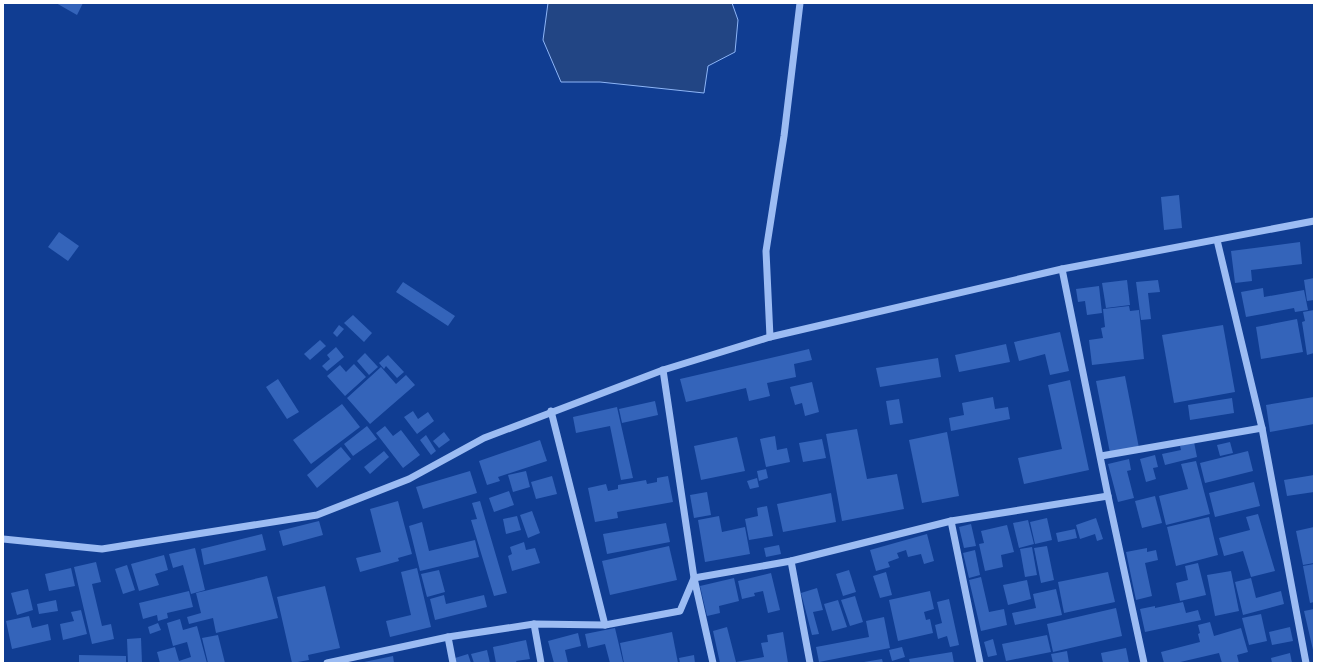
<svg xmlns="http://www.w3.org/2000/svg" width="1317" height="666" viewBox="0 0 1317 666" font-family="Jost,sans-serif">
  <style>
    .water { fill: #224584; stroke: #8db5f7 }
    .building { fill: #3464ba }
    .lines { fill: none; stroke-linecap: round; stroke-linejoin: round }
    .minor { stroke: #9cbcf3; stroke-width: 7 }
  </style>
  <rect width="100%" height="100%" fill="#103d92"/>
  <polygon class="water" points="548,3 732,3 738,20 735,52 708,66 704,93 600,82 561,82 543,40"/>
  <g class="building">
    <polygon points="56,3 83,3 77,15"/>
    <polygon points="1179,195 1182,228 1164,230 1161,197"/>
    <polygon points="59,232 79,246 68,261 48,247"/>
    <polygon points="1300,242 1302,264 1251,270 1252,281 1235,283 1231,251"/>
    <polygon points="1314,278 1314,300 1307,301 1304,280"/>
    <polygon points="1127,280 1130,305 1106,308 1102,283"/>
    <polygon points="1158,280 1160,292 1148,293 1151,319 1141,320 1136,282"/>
    <polygon points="403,282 455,316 448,326 396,292"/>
    <polygon points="1099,286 1102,313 1087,315 1085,301 1078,302 1076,289"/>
    <polygon points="1263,288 1264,297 1304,290 1308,310 1295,312 1294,308 1246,317 1241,292"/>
    <polygon points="1129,306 1130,311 1139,310 1144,359 1092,365 1089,340 1103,338 1101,328 1105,327 1103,309"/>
    <polygon points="1314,310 1314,353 1307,355 1302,322 1305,321 1303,312"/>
    <polygon points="353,315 372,333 364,342 344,323"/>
    <polygon points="1297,319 1303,352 1261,359 1256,327"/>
    <polygon points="339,325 344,329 337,337 333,333"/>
    <polygon points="1223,325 1235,392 1174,403 1162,335"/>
    <polygon points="1060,332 1069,371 1050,375 1045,354 1019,361 1014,342"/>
    <polygon points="320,340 326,346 310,360 304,354"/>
    <polygon points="1006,344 1010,362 959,372 955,355"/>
    <polygon points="336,347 344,357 327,371 322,366 330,359 327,355"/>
    <polygon points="809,349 812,360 794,364 796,377 767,383 770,396 749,401 746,388 686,402 680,379"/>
    <polygon points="365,353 378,367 369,375 357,361"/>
    <polygon points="388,355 404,372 397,378 386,366 384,369 379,363"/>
    <polygon points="938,358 941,377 880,387 876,368"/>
    <polygon points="354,364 366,377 345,396 327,376 340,365 346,372"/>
    <polygon points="381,367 396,384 406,375 415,385 370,424 347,398"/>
    <polygon points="1125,376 1139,448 1110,453 1096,381"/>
    <polygon points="278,379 299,412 287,419 266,387"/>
    <polygon points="1070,380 1089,470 1024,484 1018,458 1062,449 1048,385"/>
    <polygon points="812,382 819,412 805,416 802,403 795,405 790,387"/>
    <polygon points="993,397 995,409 1008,407 1010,419 951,431 949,418 964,415 962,403"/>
    <polygon points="1314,397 1314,424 1270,432 1266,405"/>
    <polygon points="1232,398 1234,413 1190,420 1188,405"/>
    <polygon points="899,399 903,423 890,425 886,401"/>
    <polygon points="655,401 658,415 622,423 619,409"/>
    <polygon points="342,404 360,427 311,464 293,440"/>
    <polygon points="617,407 633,478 621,480 610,426 576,433 573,417"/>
    <polygon points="413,411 418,419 428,412 434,421 417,434 404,417"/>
    <polygon points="367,426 377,439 353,456 344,444"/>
    <polygon points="385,426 393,436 401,430 420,455 403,468 376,433"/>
    <polygon points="857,429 867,479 897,474 904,509 842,521 826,434"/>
    <polygon points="444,432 450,440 439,448 433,441"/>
    <polygon points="947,432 959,496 922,503 909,440"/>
    <polygon points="426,435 436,451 431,455 420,440"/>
    <polygon points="775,436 777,450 787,448 790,462 766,467 760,439"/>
    <polygon points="737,437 745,471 701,480 694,446"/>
    <polygon points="822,439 826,458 803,462 799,443"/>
    <polygon points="540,440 547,461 498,477 500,481 487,485 479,461"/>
    <polygon points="1194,442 1197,457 1165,465 1162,454 1181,450 1180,446"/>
    <polygon points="1230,442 1233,453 1220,456 1217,445"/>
    <polygon points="341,447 351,459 317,488 307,475"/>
    <polygon points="384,451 389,457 370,474 364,467"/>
    <polygon points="1248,451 1253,471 1205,483 1200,463"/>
    <polygon points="1155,455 1158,467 1153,468 1156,479 1146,482 1140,459"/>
    <polygon points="1129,459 1131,470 1127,471 1134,498 1118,502 1108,464"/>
    <polygon points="1196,461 1210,514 1166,525 1159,496 1188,489 1181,464"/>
    <polygon points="766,469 768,478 759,481 757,471"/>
    <polygon points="470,471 477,493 423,509 416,487"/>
    <polygon points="526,471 530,487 513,492 508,475"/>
    <polygon points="1314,475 1314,492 1287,496 1284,480"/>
    <polygon points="552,476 557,494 536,499 531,482"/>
    <polygon points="668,476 673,502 617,512 618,518 595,522 588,488 606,484 608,491 618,489 618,485 646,480 647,484 657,482 657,478"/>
    <polygon points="757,478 759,487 750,489 747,481"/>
    <polygon points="1254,482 1260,506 1215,517 1209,493"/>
    <polygon points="509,491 514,505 494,512 489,498"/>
    <polygon points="707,492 711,515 694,518 690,495"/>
    <polygon points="831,493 836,522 783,532 777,504"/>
    <polygon points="1155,496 1162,523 1142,528 1135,501"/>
    <polygon points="398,501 412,554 398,558 399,561 360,572 356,558 381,552 370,509"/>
    <polygon points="480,501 507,593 494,596 471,520 477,519 472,503"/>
    <polygon points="767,506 773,536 749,540 745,519 758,516 757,508"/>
    <polygon points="532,511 540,533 528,538 520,515"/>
    <polygon points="1258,514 1275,571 1251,577 1243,551 1224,556 1219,538 1250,530 1246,517"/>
    <polygon points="517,516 521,530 506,534 503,519"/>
    <polygon points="719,516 722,532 745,527 750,554 705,562 698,520"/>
    <polygon points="1209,517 1218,555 1176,566 1167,527"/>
    <polygon points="1047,518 1052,540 1035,544 1030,522"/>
    <polygon points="1096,518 1103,539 1097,541 1095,534 1080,539 1076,525"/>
    <polygon points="1028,520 1034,544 1019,548 1013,523"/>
    <polygon points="319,521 323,535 283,546 279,531"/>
    <polygon points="422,522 429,551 475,540 479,557 420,571 409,526"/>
    <polygon points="666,523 670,542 607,554 603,534"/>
    <polygon points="971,524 976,546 964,548 959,527"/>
    <polygon points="1007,525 1014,552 1001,555 1003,567 985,571 979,544 984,543 981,531"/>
    <polygon points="1314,527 1314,563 1303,565 1296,531"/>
    <polygon points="1075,529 1077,538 1058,542 1056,533"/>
    <polygon points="262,534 266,550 204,565 201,549"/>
    <polygon points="927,534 934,561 924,564 921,554 908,557 906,550 897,553 899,558 888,562 890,567 876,571 870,550"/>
    <polygon points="524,542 526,550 535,548 540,563 512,571 508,556 512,554 510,547"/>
    <polygon points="779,545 781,554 766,557 764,548"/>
    <polygon points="669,546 677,580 610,595 602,561"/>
    <polygon points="1047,546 1054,580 1041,583 1034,548"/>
    <polygon points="1032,547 1037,575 1025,577 1020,549"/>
    <polygon points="195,548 205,590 191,594 183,565 173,568 169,554"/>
    <polygon points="1147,548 1147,552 1156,550 1158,560 1145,563 1152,596 1136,600 1126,552"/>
    <polygon points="975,550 980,575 969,578 963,553"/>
    <polygon points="164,555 168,570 155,574 159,585 139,591 131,564"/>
    <polygon points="96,562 101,582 92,584 102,626 111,624 114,639 92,644 74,567"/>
    <polygon points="1198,563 1206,595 1180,601 1176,583 1188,580 1185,566"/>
    <polygon points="1314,564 1314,602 1310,603 1303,566"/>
    <polygon points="127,565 135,590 123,594 115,569"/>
    <polygon points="71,568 75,586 49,591 45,574"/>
    <polygon points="417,568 431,627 390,637 386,621 411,615 401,572"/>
    <polygon points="439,570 445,592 427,597 421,574"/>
    <polygon points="849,570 856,592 843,596 836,574"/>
    <polygon points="1231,571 1239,611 1215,616 1207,575"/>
    <polygon points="886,572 892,595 880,598 873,576"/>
    <polygon points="1108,572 1115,602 1064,613 1058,582"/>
    <polygon points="771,573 780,610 768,613 763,591 754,593 755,596 742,599 738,581"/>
    <polygon points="267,576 278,618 216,633 213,618 189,624 187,617 201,613 196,593"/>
    <polygon points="981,577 989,612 1004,609 1007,625 981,631 969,580"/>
    <polygon points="734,578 739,601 719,606 720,613 707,616 700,586"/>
    <polygon points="1251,578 1256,598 1281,591 1284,604 1243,615 1235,582"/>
    <polygon points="1027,580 1031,599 1008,605 1003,585"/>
    <polygon points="325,586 340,648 308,655 309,660 292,663 277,597"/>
    <polygon points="817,588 823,610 813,612 819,634 812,635 801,593"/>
    <polygon points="28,589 33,610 17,615 11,593"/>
    <polygon points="1056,589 1062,615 1015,625 1012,613 1036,608 1033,594"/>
    <polygon points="189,591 193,607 167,613 168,618 158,621 157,615 143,619 139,603"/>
    <polygon points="930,591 934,609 924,612 926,620 930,619 933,633 898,641 889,600"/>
    <polygon points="444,595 446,604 484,595 487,607 435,620 430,599"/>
    <polygon points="855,596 863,622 850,626 841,600"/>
    <polygon points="949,599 959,645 950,647 947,636 938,639 935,625 942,623 937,602"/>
    <polygon points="56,600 58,611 39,614 37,604"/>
    <polygon points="838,600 847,627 832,631 824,604"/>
    <polygon points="1183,602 1186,613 1198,610 1201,620 1145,632 1140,609 1155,606 1155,608"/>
    <polygon points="1116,608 1122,636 1053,652 1047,624"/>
    <polygon points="1314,609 1314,650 1313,650 1304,611"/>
    <polygon points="81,610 87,634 63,640 60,624 74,621 71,612"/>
    <polygon points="1261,614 1267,641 1249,645 1242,618"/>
    <polygon points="29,616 32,628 48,624 51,640 12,649 6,621"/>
    <polygon points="884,617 890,648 819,662 816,647 869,637 866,621"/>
    <polygon points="180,619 183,630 197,626 207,663 160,663 157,652 175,647 179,661 191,657 187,642 173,646 167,623"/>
    <polygon points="1210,622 1214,636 1241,628 1248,652 1237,655 1239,663 1222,663 1219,653 1176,663 1164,663 1161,652 1200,642 1198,634 1200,633 1198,625"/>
    <polygon points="158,623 161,630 150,634 148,627"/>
    <polygon points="727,627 736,662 764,657 761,643 768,642 767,635 783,632 788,663 720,663 713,631"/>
    <polygon points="1290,627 1293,641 1272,645 1269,632"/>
    <polygon points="615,628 623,662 610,663 605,644 588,648 585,634"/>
    <polygon points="672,632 678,663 624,663 620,643"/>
    <polygon points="578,633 581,646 565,650 568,663 554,663 548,641"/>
    <polygon points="218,635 225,663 208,663 202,638"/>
    <polygon points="1047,635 1051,652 1006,661 1002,644"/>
    <polygon points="141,638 142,663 128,663 127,639"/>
    <polygon points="993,639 997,655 988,657 984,642"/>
    <polygon points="526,640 530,659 516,661 517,663 496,663 493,647"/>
    <polygon points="902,647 905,657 892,661 889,650"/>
    <polygon points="1126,648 1129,663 1103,663 1101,653"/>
    <polygon points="487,650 490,663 474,663 471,654"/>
    <polygon points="1067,651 1069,663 1053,663 1051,654"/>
    <polygon points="952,652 954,663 910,663 909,659"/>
    <polygon points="1290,653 1292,663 1272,663 1271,658"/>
    <polygon points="468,654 471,663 456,663 455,658"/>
    <polygon points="79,655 126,656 126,663 79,663"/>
    <polygon points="694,655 695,663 680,663 679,658"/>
    <polygon points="393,656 394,663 365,663 364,662"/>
    <polygon points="882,659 883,663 864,663 864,662"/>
  </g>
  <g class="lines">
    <g class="minor">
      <polyline points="1217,240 1262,428 1306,663"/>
      <polyline points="1062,269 1108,496 1144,663"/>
      <polyline points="770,337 766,251 784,136 800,3"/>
      <polyline points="663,370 694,578 713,663"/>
      <polyline points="551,411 605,625"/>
      <polyline points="1101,456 1262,428"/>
      <polyline points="951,521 980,663"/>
      <polyline points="3,539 102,549 317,515 409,479 484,438 663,370 770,337 1062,269 1314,221"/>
      <polyline points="791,561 810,663"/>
      <polyline points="534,624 541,663"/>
      <polyline points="448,637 453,663"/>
      <polyline points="327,663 448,637 534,624 605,625 680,611 694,578 791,561 951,521 1108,496"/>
    </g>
  </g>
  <rect width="1317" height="666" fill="none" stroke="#ffffff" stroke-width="8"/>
</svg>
